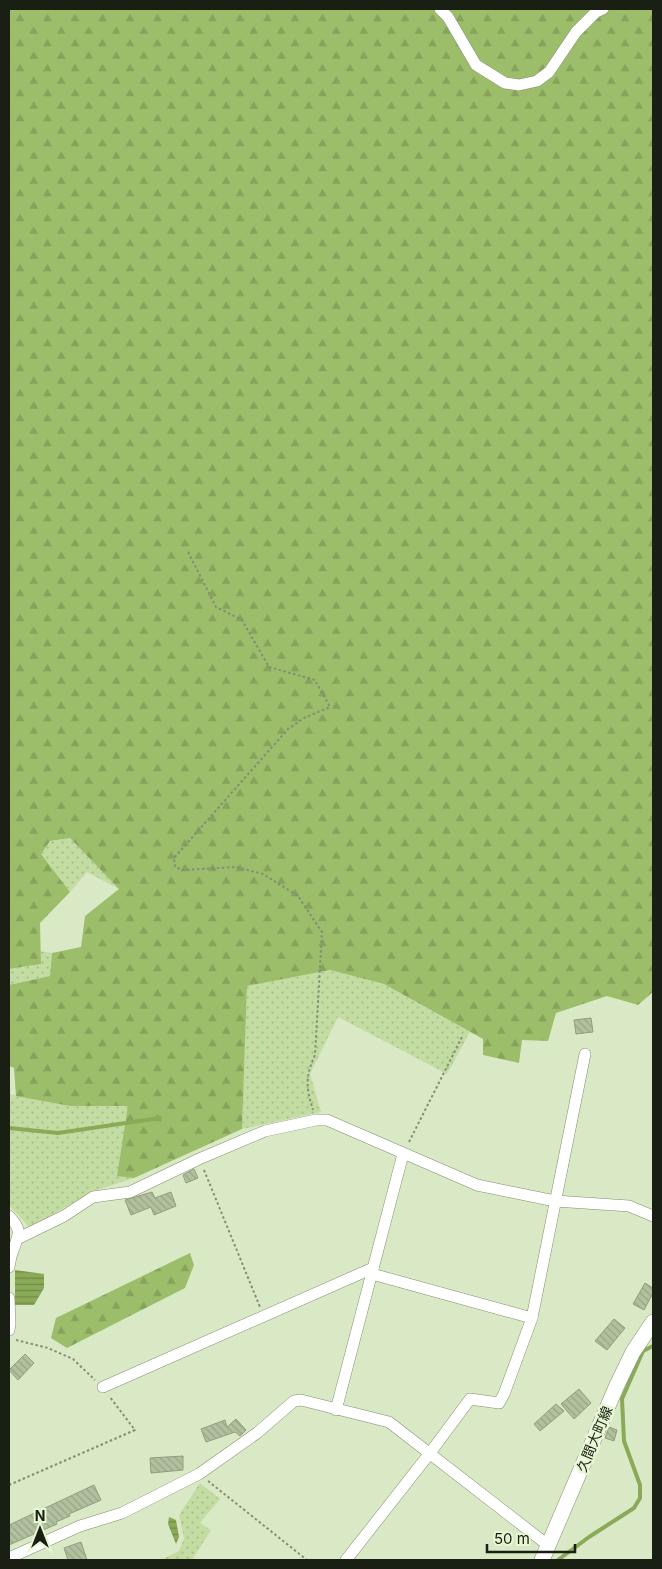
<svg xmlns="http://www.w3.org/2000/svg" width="662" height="1569" viewBox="0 0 662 1569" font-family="Inter,'Noto Sans JP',sans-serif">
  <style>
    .grass { fill: url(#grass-dots) }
    .forest { fill: url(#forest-firs) }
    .water { fill: url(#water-rules) }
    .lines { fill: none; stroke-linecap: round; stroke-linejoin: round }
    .stream { stroke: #8aaa57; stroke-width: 4 }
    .building { fill: url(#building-back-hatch); stroke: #909e7e }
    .minor-casing { stroke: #818f6f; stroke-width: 12 }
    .secondary-casing { stroke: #818f6f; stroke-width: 16 }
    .path { stroke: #838e75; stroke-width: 2; stroke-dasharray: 2.5 2.5; stroke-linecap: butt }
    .minor { stroke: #fff; stroke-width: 11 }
    .secondary { stroke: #fff; stroke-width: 15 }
    .labels { text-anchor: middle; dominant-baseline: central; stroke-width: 5; stroke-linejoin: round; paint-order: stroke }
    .street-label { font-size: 14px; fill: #1a1f13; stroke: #e7f6d3 }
  </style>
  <defs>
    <pattern id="grass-dots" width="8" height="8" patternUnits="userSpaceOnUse" patternTransform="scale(1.25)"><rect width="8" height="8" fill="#c3dca2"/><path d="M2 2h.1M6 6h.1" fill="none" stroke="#a7bc8b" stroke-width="1.8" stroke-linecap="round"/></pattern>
    <pattern id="forest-firs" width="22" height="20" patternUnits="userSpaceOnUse" patternTransform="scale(1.25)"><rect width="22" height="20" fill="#9cbd6a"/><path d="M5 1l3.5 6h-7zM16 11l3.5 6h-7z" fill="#86a25b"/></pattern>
    <pattern id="water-rules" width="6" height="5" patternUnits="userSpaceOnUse" patternTransform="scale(1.25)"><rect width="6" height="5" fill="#8aaa57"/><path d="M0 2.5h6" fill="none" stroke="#708a47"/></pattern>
    <pattern id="building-back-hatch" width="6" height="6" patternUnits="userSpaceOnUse" patternTransform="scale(1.25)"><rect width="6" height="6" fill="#b1c09e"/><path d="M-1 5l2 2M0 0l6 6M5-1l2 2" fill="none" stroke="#98a587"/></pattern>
  </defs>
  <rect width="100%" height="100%" fill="#d9e9c6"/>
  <g class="grass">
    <polygon points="70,838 119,889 87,872 70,892 41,854 50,841"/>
    <polygon points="40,951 52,953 50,976 9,985 9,969 41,964"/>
    <polygon points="330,970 384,984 470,1032 447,1074 338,1017 310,1074 321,1112 242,1129 247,986"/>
    <polygon points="9,1094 70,1106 129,1106 118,1175 134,1178 91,1192 30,1228 9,1205"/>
    <polygon points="200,1483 220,1499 200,1523 211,1530 192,1560 161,1560 179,1551 184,1538 179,1515"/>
  </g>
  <g class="forest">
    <polygon points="9,9 653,9 653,992 638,1005 607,996 556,1013 548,1041 522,1040 519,1063 483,1055 483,1039 384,984 330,970 247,986 242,1129 134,1178 117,1176 128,1106 70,1106 16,1096 14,1068 9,1066 9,985 50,976 52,953 81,947 85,916 119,889 70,838 50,841 41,854 70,892 40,923 41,964 9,969"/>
    <polygon points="190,1253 194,1265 185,1288 67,1348 51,1338 56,1318"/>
  </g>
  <g class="water">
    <polygon points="15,1270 44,1274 44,1288 34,1305 15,1305"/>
    <polygon points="169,1517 176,1520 179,1537 176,1544 168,1524"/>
  </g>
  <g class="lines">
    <g class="stream">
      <polyline points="9,1128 58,1133 160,1118"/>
      <polyline points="558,1560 589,1537 634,1508 640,1498 640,1485 624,1441 622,1399 643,1351 653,1346"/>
    </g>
  </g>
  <g class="building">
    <polygon points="591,1018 593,1032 576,1034 574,1020"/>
    <polygon points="194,1169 198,1178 186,1183 183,1175"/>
    <polygon points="152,1192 155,1198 171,1192 176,1206 154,1215 151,1207 131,1215 125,1200"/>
    <polygon points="645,1283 653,1288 653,1293 644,1310 633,1304"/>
    <polygon points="614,1319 625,1328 607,1350 595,1341"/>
    <polygon points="25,1354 34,1363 18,1380 9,1370"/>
    <polygon points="579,1389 591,1403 574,1419 561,1404"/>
    <polygon points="556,1404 564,1411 540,1431 534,1424"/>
    <polygon points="236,1419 246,1430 240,1436 235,1432 206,1442 201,1429 225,1420 227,1427"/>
    <polygon points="609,1427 617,1430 614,1441 605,1438"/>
    <polygon points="183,1456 183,1470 151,1473 150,1458"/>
    <polygon points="94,1485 101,1500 69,1514 70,1516 56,1522 57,1524 9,1545 9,1525"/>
    <polygon points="81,1542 87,1560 68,1560 64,1548"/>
  </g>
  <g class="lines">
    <g class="minor-casing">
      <g id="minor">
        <polyline points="440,9 448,17 476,65 505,83 519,85 537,81 549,72 576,32 596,12 603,9"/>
        <path d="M9 1216C21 1229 20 1232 14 1248 11 1254 10 1261 9 1267"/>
        <polyline points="19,1238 64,1216 93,1197 130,1192 199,1159 265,1131 316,1120 327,1120 477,1185 555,1201 629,1206 653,1216"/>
        <polyline points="372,1274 532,1318"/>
        <polyline points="9,1298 10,1324 9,1330"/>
        <polyline points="103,1387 373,1268"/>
        <polyline points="336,1410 403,1154"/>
        <polyline points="9,1558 80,1526 122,1513 199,1474 257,1433 294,1401 301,1400 389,1422 549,1546"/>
        <polyline points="346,1560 430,1453 470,1399 499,1403 504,1394 532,1318 585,1054"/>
      </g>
    </g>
    <g class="secondary-casing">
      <polyline id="secondary" points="542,1560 617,1385 633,1352 653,1322"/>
    </g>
    <g class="path">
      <path d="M188 552 216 607 242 620 269 667 315 680 330 707 304 718 288 729 174 858 175 867 183 870 236 867 263 874 298 896 322 932 315 1055C305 1077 306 1087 313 1110"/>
      <polyline points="409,1142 463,1035"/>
      <polyline points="204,1170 260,1307"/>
      <polyline points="16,1340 48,1348 73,1359 95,1380"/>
      <polyline points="208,1481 307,1560"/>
      <polyline points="9,1485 135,1430 109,1396"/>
    </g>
    <use href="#minor" class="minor"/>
    <use href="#secondary" class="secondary"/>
  </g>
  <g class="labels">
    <g class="street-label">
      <text transform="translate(594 1439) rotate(-67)">久間大町線</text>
    </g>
  </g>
  <rect width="662" height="1569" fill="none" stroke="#1a1f13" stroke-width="20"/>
  <g transform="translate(40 1529)" stroke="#e7f6d3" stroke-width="4" paint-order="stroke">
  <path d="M0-4L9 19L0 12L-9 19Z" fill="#1a1f13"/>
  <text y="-8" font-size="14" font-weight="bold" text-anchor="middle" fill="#1a1f13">N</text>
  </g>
  <path d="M487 1544v8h88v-8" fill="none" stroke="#1a1f13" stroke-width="2.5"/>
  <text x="494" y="1544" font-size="15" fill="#1a1f13" stroke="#e7f6d3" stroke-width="4" paint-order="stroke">50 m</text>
</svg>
